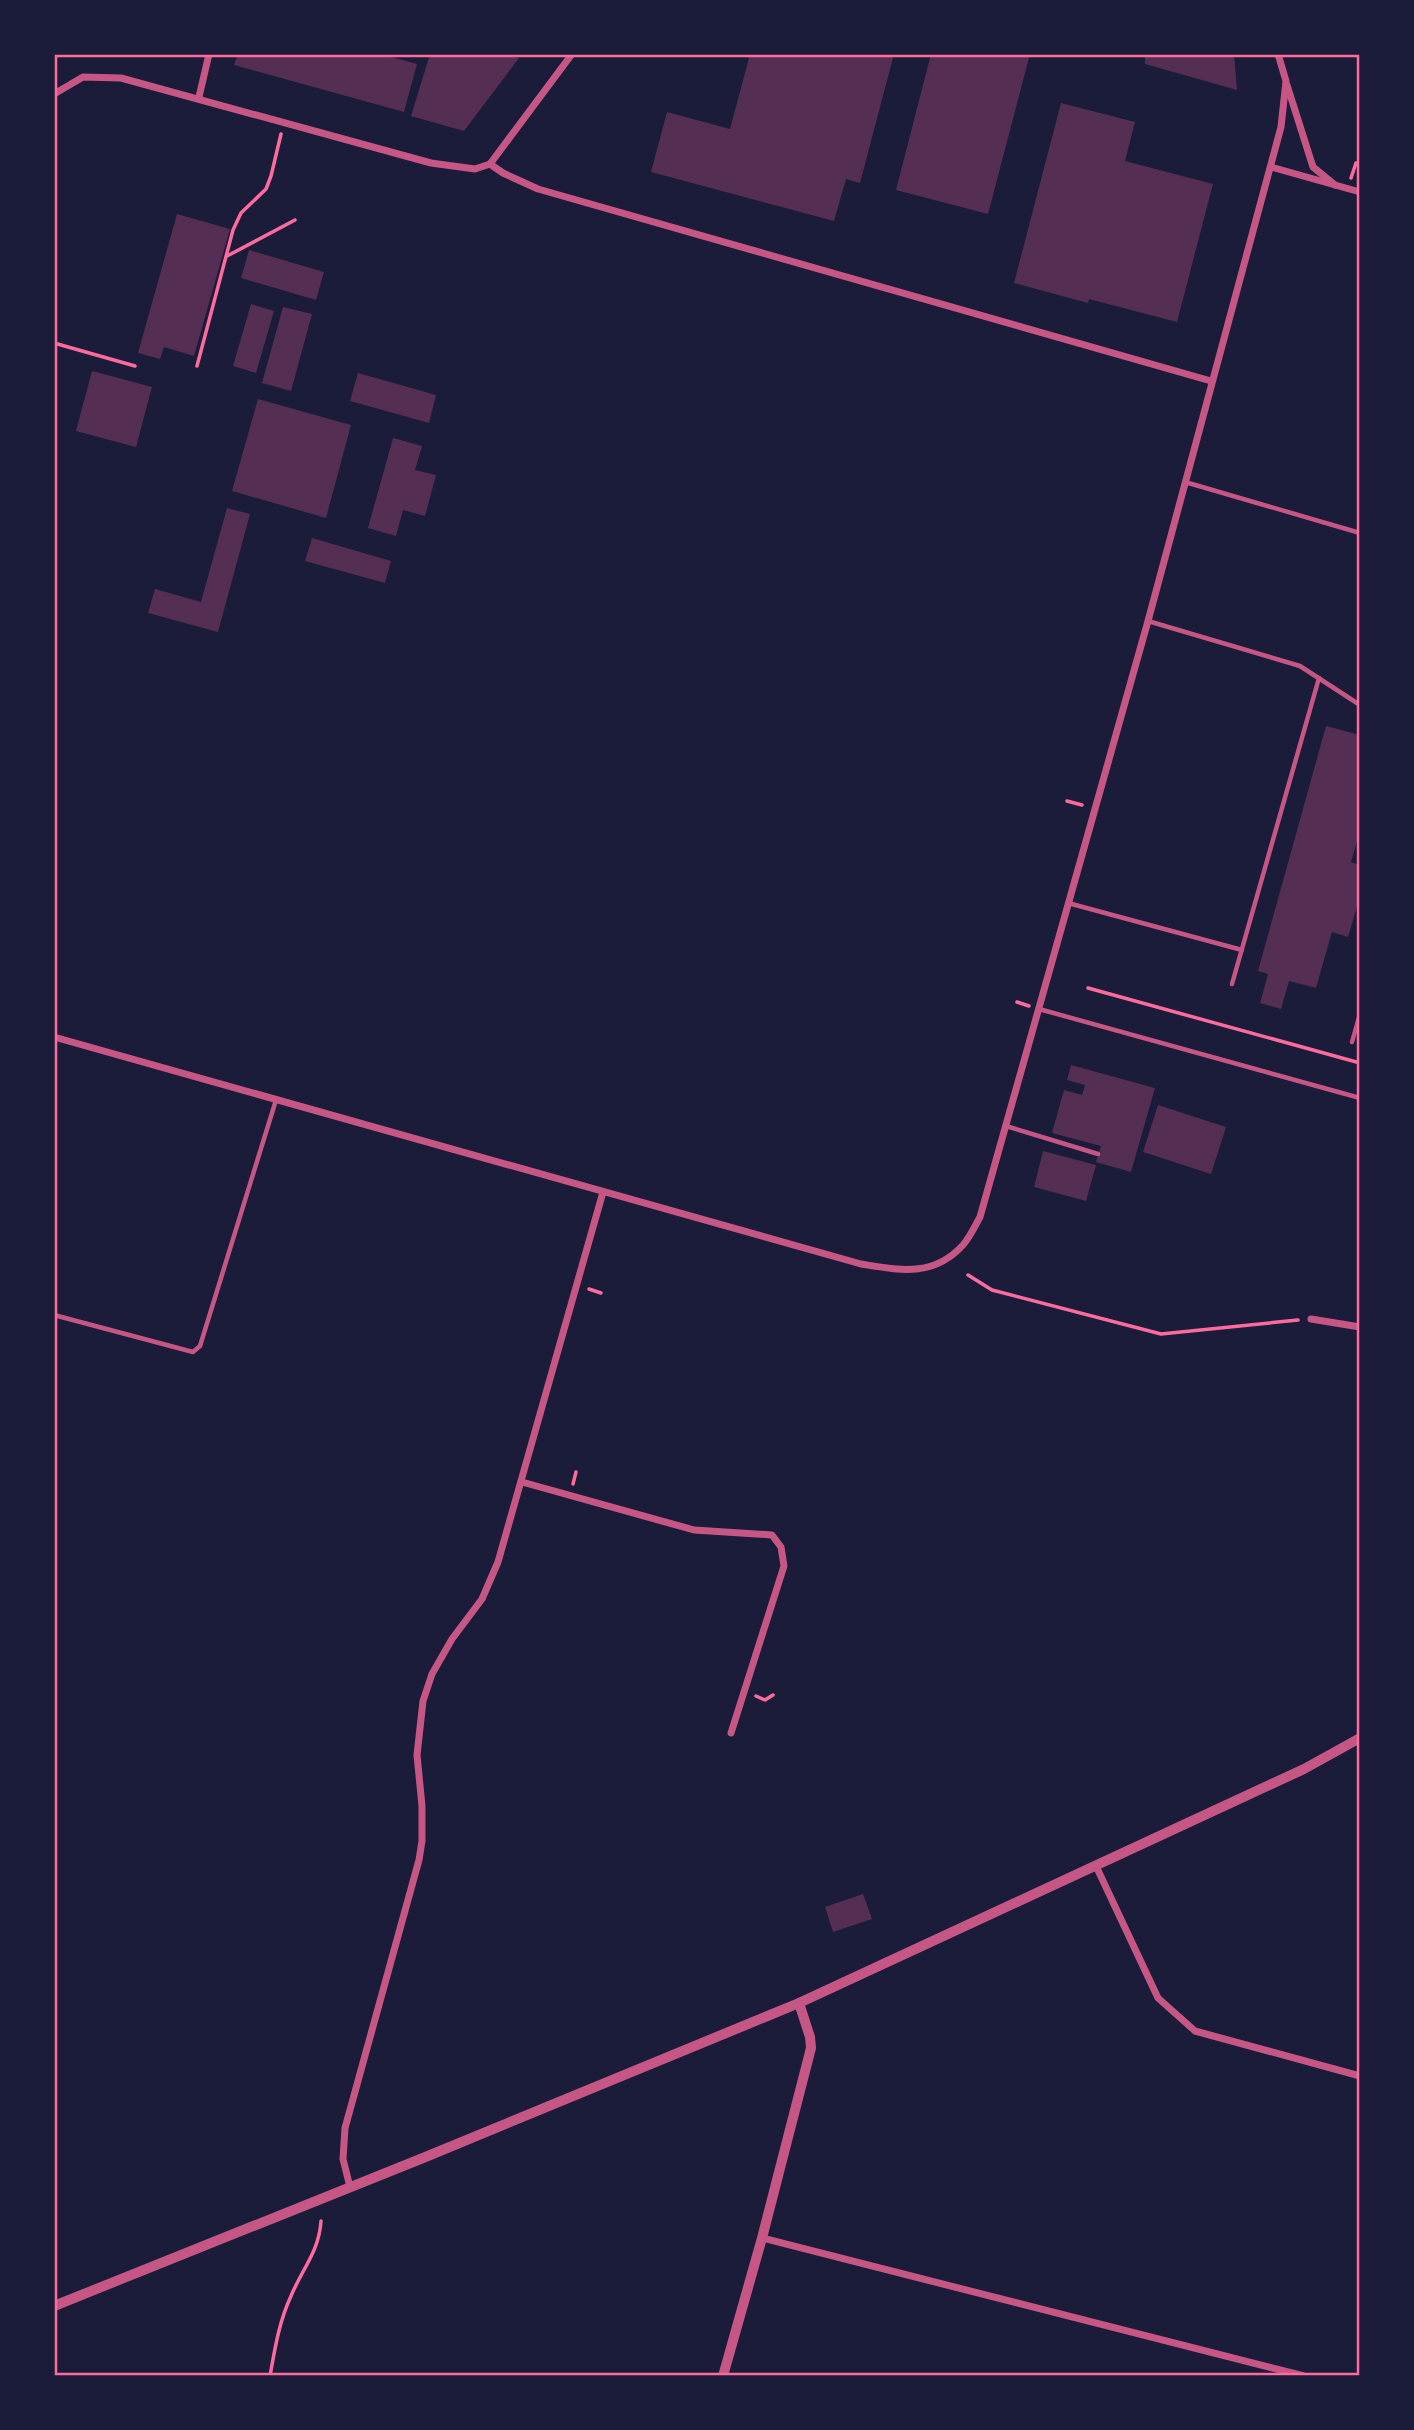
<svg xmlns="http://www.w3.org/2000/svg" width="1414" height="2430" viewBox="0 0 1414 2430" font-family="'Asap Condensed',sans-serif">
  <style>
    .building { fill: #542f53 }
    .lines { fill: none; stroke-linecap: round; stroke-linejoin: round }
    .path { stroke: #ff6b9d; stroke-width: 3.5 }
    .service { stroke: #c65784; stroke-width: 4.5 }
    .minor { stroke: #c65784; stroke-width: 7 }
    .tertiary { stroke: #c65784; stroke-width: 10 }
    .neatline { fill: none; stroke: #ff6b9d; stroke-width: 2.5 }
  </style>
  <rect width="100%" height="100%" fill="#1b1b3a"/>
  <g class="building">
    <polygon points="238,54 381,54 417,64 404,112 234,65"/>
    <polygon points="430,54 504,54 519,58 464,131 411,116"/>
    <polygon points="739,54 894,54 860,183 846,179 834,221 651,172 667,112 730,129 749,58"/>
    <polygon points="931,54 1030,54 988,214 896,190"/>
    <polygon points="1145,54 1234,54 1237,90 1145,64"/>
    <polygon points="1061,103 1135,122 1125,161 1213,184 1177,322 1089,299 1088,303 1014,283"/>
    <polygon points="177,214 230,229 194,356 164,347 160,359 138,353"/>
    <polygon points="249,250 324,272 316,300 241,278"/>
    <polygon points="251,304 274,311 256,373 233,366"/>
    <polygon points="283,307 312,314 291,391 262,383"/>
    <polygon points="92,371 152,387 136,447 76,431"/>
    <polygon points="358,373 436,395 429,423 350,401"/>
    <polygon points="258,399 351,425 326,518 232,491"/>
    <polygon points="393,438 422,446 415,470 436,475 425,516 403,510 396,536 368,528"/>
    <polygon points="227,508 250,514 218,632 148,613 155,589 201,602"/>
    <polygon points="312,538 391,561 385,583 305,561"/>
    <polygon points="1326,726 1360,735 1360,831 1351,862 1360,865 1360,897 1348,937 1332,932 1316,988 1289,981 1281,1009 1260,1003 1268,974 1258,971"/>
    <polygon points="1071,1065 1155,1088 1131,1172 1096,1162 1101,1146 1052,1133 1064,1090 1082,1095 1085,1085 1067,1080"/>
    <polygon points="1158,1105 1226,1127 1211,1174 1143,1152"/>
    <polygon points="1043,1151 1096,1165 1086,1201 1034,1187"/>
    <polygon points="863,1894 872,1919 833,1932 825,1907"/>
  </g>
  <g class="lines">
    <g class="path">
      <polyline points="1351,178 1356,163"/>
      <polyline points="227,256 295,220"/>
      <polyline points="54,343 135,366"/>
      <polyline points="197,366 233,230 241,213 266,189 271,176 281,134"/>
      <polyline points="1067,801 1082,805"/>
      <polyline points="1088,988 1360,1063"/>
      <polyline points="1017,1002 1029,1006"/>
      <polyline points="968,1275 992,1290 1161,1334 1298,1320"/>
      <polyline points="589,1289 601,1293"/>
      <polyline points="573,1484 576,1472"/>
      <polyline points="756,1696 765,1700 773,1695"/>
      <path d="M270 2376C275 2348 279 2322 291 2296 302 2269 319 2252 321 2221"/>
    </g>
    <g class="service">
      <polyline points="1185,482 1360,533"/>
      <polyline points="1148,621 1300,666 1360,705"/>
      <polyline points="1068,903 1242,950"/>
      <polyline points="1232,984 1319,678"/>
      <polyline points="1039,1009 1360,1098"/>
      <polyline points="1352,1042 1360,1014"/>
      <polyline points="1006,1126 1098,1154"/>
      <polyline points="54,1315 193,1352 200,1346 276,1100"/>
    </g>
    <g class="minor">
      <polyline points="1287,85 1313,167 1335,185"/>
      <polyline points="54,94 83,77 121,78 431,163 475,169 490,164 572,54"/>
      <polyline points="199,97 209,54"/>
      <polyline points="490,164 503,173 538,189 1211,381"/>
      <polyline points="1271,167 1360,192"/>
      <path d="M54 1037 861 1264C899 1270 933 1278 963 1245 970 1237 975 1226 980 1217L1148 621 1281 127 1286 81 1278 54"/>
      <polyline points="1311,1319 1360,1327"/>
      <polyline points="522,1482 694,1530 772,1535 781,1547 784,1566 731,1733"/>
      <polyline points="1096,1866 1158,1998 1195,2031 1360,2076"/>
      <polyline points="350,2187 343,2159 345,2128 419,1860 422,1841 422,1806 417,1755 423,1701 432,1674 452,1639 482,1599 498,1562 603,1192"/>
      <polyline points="762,2238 1304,2376"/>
    </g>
    <g class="tertiary">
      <polyline points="54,2306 423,2158 799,2003 1304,1769 1360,1738"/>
      <polyline points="723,2376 762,2238 811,2048 810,2037 799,2003"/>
    </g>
  </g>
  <rect width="1414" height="2430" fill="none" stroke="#1b1b3a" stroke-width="112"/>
  <rect x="56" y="56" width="1302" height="2318" class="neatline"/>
</svg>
